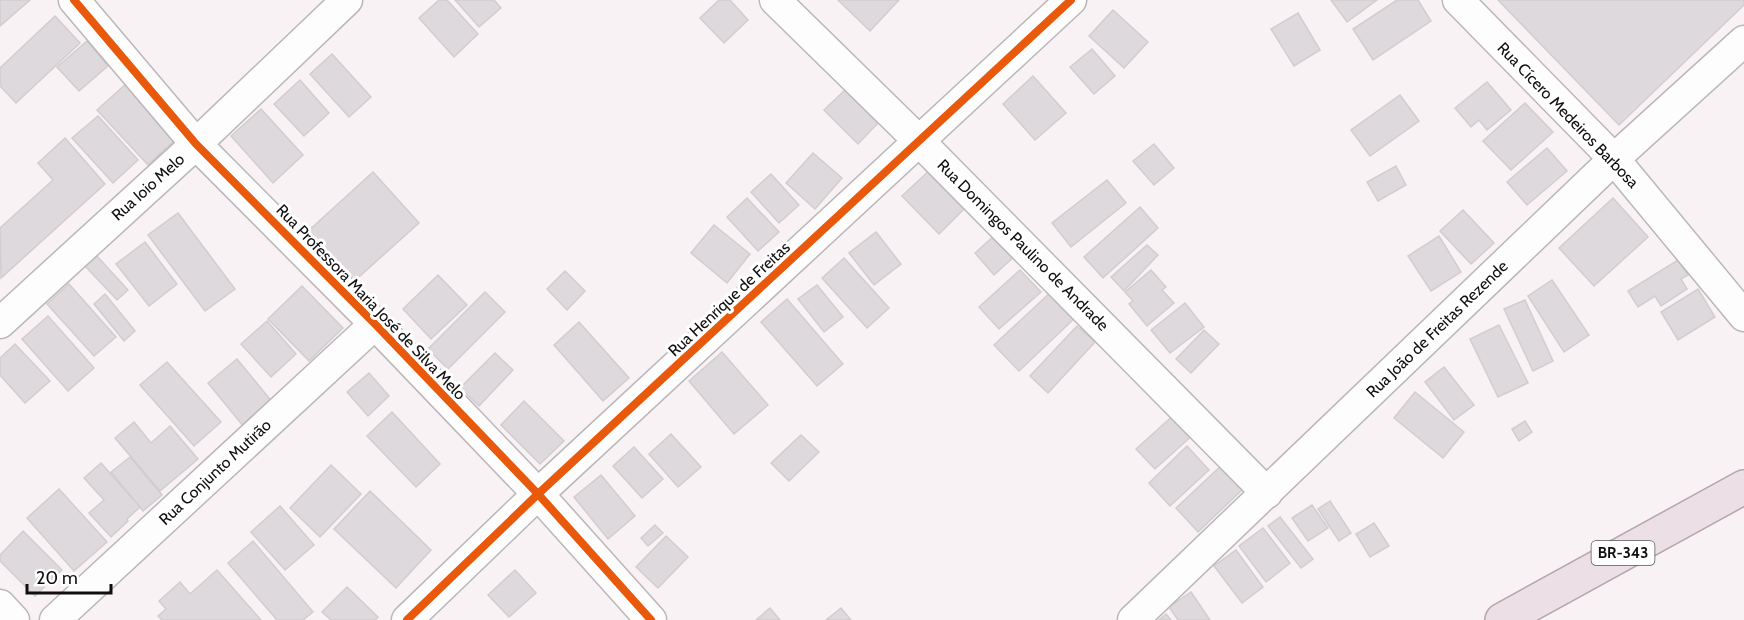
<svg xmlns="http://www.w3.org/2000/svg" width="1744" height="620" viewBox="0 0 1744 620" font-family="Cabin,sans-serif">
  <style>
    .building { fill: #ded9dc; stroke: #d2cdcf; stroke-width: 1.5 }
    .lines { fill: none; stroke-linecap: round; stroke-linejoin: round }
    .minor-casing { stroke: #bbb7b8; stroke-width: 33 }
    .trunk-casing { stroke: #b7a4ae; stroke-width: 36 }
    .minor { stroke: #fefdfe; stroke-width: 30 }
    .trunk { stroke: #ece0e6; stroke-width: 33 }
    .cycleway-casing { stroke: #fff; stroke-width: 11 }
    .cycleway { stroke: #e8590c; stroke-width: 8 }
    .labels { text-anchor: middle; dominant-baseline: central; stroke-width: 6; stroke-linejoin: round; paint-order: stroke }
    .shield { fill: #fff; stroke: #585657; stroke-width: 1.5 }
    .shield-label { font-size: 15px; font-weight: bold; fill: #110e0f }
    .street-label { font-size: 16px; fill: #110e0f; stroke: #fff }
  </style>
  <rect width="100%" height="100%" fill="#f8f2f5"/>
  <g class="building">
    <polygon points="0,0 30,0 0,26"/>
    <polygon points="439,0 447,0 478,34 454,57 419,18"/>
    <polygon points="455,0 494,0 501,8 479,27"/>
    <polygon points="719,0 730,0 748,20 724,43 700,18"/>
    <polygon points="838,0 899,0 870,31"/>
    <polygon points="1331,0 1377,0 1347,22"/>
    <polygon points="1397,0 1418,0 1431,21 1373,60 1353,29"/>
    <polygon points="1498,0 1744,0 1744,5 1619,125"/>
    <polygon points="1113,10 1148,42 1124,68 1089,36"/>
    <polygon points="1298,13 1320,50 1294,66 1271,29"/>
    <polygon points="55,16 80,43 16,103 0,86 0,68"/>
    <polygon points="87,41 108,66 79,91 57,67"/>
    <polygon points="1092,49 1115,76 1094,94 1070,67"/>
    <polygon points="332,54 371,97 349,117 310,74"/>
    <polygon points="1033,76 1066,113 1035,140 1003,104"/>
    <polygon points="300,80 329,113 304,136 274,104"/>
    <polygon points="1487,82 1511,110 1487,130 1479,120 1471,127 1455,108"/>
    <polygon points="127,83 177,138 148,165 97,110"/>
    <polygon points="846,89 879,122 858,144 824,110"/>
    <polygon points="1400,95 1419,121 1370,156 1351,130"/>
    <polygon points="1525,103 1553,132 1511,170 1483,141"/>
    <polygon points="261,109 303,155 273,183 231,136"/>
    <polygon points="98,116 138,160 113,183 72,138"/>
    <polygon points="65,138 105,184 1,278 0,228 53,180 38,163"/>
    <polygon points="1154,144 1174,168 1154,185 1133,161"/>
    <polygon points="1547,148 1567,171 1527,205 1507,182"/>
    <polygon points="813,153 842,178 815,209 786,183"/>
    <polygon points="1396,166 1406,185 1378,201 1367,182"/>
    <polygon points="933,167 969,204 939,234 902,196"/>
    <polygon points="373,172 419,223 351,284 306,233"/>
    <polygon points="771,174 799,205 779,223 751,192"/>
    <polygon points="1107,180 1126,203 1071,247 1052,223"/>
    <polygon points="747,198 779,232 758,251 727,217"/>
    <polygon points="1613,198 1648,237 1594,286 1559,248"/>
    <polygon points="1140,207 1158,228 1103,278 1084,257"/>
    <polygon points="1463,210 1494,243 1471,264 1440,231"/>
    <polygon points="178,213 235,289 205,311 148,235"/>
    <polygon points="714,225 750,254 727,283 691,253"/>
    <polygon points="876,232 901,264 874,285 849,253"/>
    <polygon points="996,234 1016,255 994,275 975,253"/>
    <polygon points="1439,236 1461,272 1431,291 1408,256"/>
    <polygon points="145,242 177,284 149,306 116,264"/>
    <polygon points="1147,245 1158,255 1124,291 1111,277"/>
    <polygon points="96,255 128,290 117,300 85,266"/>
    <polygon points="844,258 889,308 867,328 822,278"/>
    <polygon points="1678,260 1688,275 1681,279 1687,289 1661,306 1655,296 1638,307 1628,291"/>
    <polygon points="1020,270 1041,292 999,329 979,307"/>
    <polygon points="1151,270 1166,287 1162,290 1174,303 1147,326 1129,304 1133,301 1125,292"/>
    <polygon points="565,271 585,291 567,310 547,289"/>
    <polygon points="438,275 467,305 431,339 403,309"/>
    <polygon points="1552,280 1589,335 1564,352 1528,296"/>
    <polygon points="69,284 116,337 94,356 47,304"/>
    <polygon points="817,285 843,317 824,332 798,299"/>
    <polygon points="302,286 343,328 309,361 268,319"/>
    <polygon points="1698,289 1715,317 1678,340 1661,312"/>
    <polygon points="1053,290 1077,316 1019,371 994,345"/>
    <polygon points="485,292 505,312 448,369 428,349"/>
    <polygon points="105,294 135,331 124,341 94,304"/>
    <polygon points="787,299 843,364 817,386 761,322"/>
    <polygon points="1525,300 1553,361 1533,371 1504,309"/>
    <polygon points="1185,303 1204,327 1170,353 1151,330"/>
    <polygon points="48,316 94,368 68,391 22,339"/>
    <polygon points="267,321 296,354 271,377 241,344"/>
    <polygon points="579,322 629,378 603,401 554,345"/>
    <polygon points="1499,325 1528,383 1498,397 1470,339"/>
    <polygon points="1077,326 1095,342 1048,393 1030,376"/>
    <polygon points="1204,330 1219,344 1191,373 1176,359"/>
    <polygon points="15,344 50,381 25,403 0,375 0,358"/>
    <polygon points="722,352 768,405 734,434 689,381"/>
    <polygon points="495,353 513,370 479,406 460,388"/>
    <polygon points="237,359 273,403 244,427 208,383"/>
    <polygon points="167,362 221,422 194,446 140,385"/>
    <polygon points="1444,367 1474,405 1454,420 1425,382"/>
    <polygon points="369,373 389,396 368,416 347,392"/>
    <polygon points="1415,392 1464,432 1443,458 1394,418"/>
    <polygon points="524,401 564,441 540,464 501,425"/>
    <polygon points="392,412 440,464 416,487 367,436"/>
    <polygon points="1176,413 1195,433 1155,469 1136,449"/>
    <polygon points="1525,421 1532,432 1519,441 1512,429"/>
    <polygon points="134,422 151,443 170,426 198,459 160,491 115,438"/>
    <polygon points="671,434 701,467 678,487 649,454"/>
    <polygon points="801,435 819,452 789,481 771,463"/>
    <polygon points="1187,446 1209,470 1170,506 1149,483"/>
    <polygon points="634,447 663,479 642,498 613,466"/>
    <polygon points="130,457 162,495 143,511 111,472"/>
    <polygon points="101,463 140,507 127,519 128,521 111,537 89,513 104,500 84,478"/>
    <polygon points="1224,463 1245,487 1198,532 1176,508"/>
    <polygon points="331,465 361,494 320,537 290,508"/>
    <polygon points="601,475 635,516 608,539 574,497"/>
    <polygon points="59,489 107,542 74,571 27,518"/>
    <polygon points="370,491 431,550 396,588 334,529"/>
    <polygon points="1330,501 1351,533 1339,541 1318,509"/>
    <polygon points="1312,505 1328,528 1308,541 1292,518"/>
    <polygon points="280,506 314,545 285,570 251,532"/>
    <polygon points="1280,517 1313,559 1301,568 1268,526"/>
    <polygon points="1374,523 1389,546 1370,557 1356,534"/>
    <polygon points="655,525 663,533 648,546 641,538"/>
    <polygon points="1263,528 1290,563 1266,582 1239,546"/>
    <polygon points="23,531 62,570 35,596 0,561 0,555"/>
    <polygon points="666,536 688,557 658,588 636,567"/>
    <polygon points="253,541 313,612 303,620 277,620 228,563"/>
    <polygon points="1236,550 1263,587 1242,603 1214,566"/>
    <polygon points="217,570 261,620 162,620 158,616 166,609 159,601 180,582 190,594"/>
    <polygon points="515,570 536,593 509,617 488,595"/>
    <polygon points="347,587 378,617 375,620 331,620 322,612"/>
    <polygon points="1191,592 1210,620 1178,620 1169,607"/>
    <polygon points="770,608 780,620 756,620"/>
    <polygon points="841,608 851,620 826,620"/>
    <polygon points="1166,614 1171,620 1159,620"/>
  </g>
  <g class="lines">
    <g class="minor-casing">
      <g id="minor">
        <polyline points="74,0 196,144 375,324 538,494 651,620"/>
        <polyline points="775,0 919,141 1267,493"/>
        <polyline points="1458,0 1614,159 1744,316"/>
        <polyline points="0,323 196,144 347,0"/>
        <polyline points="0,605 14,620"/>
        <polyline points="55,620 375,324"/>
        <polyline points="407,620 538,494 1071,0"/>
        <polyline points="1133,620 1614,159 1744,41"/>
      </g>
    </g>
    <g class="trunk-casing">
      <polyline id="trunk" points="1502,620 1744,487"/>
    </g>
    <use href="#minor" class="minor"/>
    <use href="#trunk" class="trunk"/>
    <g class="cycleway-casing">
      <g id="cycleway">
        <polyline points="74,0 196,144 375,324 538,494 651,620"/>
        <polyline points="407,620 538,494 1071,0"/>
      </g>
    </g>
    <use href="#cycleway" class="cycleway"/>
  </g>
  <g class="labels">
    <rect class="shield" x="1591.5" y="541" width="63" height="24" rx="4.5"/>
    <g class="shield-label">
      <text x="1623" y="553">BR-343</text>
    </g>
    <g class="street-label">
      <text transform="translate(1568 115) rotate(46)">Rua Cícero Medeiros Barbosa</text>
      <text transform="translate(148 187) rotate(-42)">Rua Ioio Melo</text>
      <text transform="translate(1023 245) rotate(45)">Rua Domingos Paulino de Andrade</text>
      <text transform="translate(729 299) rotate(-43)">Rua Henrique de Freitas</text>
      <text transform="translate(371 302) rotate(46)">Rua Professora Maria José de Silva Melo</text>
      <text transform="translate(1437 329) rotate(-44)">Rua João de Freitas Rezende</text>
      <text transform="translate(215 472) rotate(-43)">Rua Conjunto Mutirão</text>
    </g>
  </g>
  <path d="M27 584v9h84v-9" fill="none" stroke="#110e0f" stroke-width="3"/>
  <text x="36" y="584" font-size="18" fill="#110e0f" stroke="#ffffff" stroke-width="4.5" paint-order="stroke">20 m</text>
</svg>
